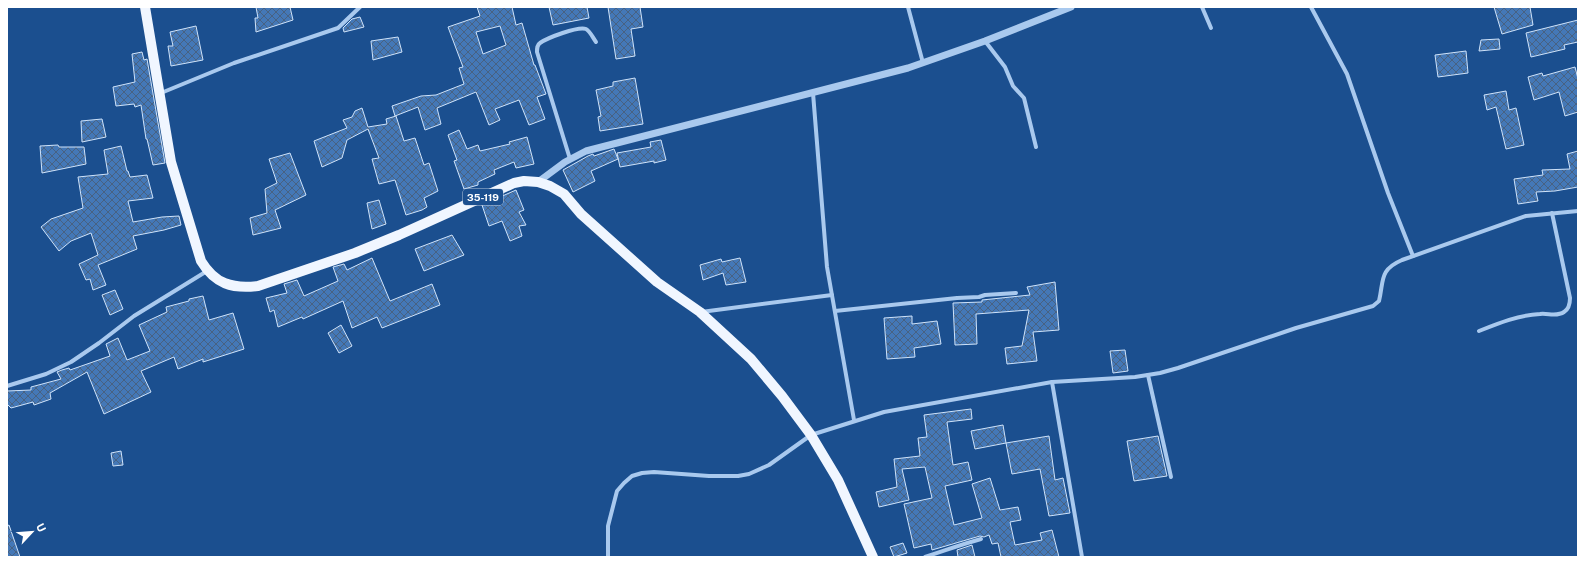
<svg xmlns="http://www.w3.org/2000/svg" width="1585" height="564" viewBox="0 0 1585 564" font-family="'Public Sans',sans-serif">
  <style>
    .building { fill: url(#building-cross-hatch); stroke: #cfe3fa; fill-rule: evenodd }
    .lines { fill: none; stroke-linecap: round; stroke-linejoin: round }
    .minor { stroke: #a9c9ee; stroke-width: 4 }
    .tertiary { stroke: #a9c9ee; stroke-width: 7 }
    .primary { stroke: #f0f6ff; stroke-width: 10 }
    .labels { text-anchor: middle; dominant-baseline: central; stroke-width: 4; stroke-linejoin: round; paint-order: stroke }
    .shield { fill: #1b4f8f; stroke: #bbcadd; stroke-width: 1 }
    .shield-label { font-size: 10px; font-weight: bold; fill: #fff }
  </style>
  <defs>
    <pattern id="building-cross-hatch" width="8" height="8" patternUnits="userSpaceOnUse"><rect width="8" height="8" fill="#4478b7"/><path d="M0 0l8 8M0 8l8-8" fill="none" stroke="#486282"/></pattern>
  </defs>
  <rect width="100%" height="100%" fill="#1b4f8f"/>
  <g class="building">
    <polygon points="256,7 290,7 293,20 256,32 255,18 258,18"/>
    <path d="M477 7H512L516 25 522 23 534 65H535L546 94 537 97 545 119 529 125 519 100 495 109 500 120 489 125 476 92 437 108 441 124 425 130 418 107 395 116 392 106 421 96 436 95 464 84 459 68 463 67 448 27 480 16ZM500 26 506 45 483 54 476 32Z"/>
    <polygon points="549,7 587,7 589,18 553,25"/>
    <polygon points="608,7 640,7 643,27 631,29 635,56 616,59"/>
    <polygon points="1494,7 1530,7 1533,25 1502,34"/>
    <polygon points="360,17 364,27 344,32 343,28 352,19"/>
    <polygon points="1578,20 1578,42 1564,45 1565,49 1531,57 1526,33"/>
    <polygon points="196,26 203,60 171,66 168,46 173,46 170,32"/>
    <polygon points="398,37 402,52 373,60 371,41"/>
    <polygon points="1499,39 1500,49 1479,51 1481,40"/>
    <polygon points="1466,51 1468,73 1438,77 1435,55"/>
    <polygon points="142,52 144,60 147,59 165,163 153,165 147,139 146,139 141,105 135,107 134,104 116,106 113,87 135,82 132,54"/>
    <polygon points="1575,67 1578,79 1578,112 1565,116 1559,92 1534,100 1528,77 1542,73 1543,76"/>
    <polygon points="635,78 643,124 600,131 598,117 601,116 596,90 613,86 613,82"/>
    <polygon points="1506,91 1509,110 1516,108 1524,145 1506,149 1496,107 1487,110 1484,95"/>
    <polygon points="362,108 368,127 387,124 386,119 396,116 404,141 415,138 424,165 429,163 438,191 424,198 427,207 422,210 406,215 395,180 379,184 372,159 379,158 368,129 347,140 342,158 322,167 314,141 347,128 343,120 352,117 355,111"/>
    <polygon points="102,119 106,137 82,142 81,121"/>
    <polygon points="459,130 467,149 478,145 480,151 510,144 509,142 527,137 534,164 516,168 514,162 494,170 495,174 478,182 478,185 464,189 454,161 457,160 448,135"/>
    <polygon points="661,140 666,160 654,163 654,161 620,167 617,153 651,147 650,142"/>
    <polygon points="58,145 59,147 84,147 86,164 42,173 40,146"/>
    <polygon points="121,146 127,171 128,171 130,177 147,175 153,198 128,201 133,222 162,217 179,216 181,225 164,230 133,236 137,249 98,265 106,285 93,290 90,279 86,280 79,264 98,255 91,233 71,241 59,251 41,227 51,219 83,208 78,177 108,174 104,150"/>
    <polygon points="614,149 618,159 591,171 595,181 573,192 563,170 588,156 593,154 594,156"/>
    <polygon points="1578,151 1578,187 1555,191 1536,192 1538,201 1518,204 1514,179 1543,175 1542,170 1570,169 1567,154"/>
    <polygon points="290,153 306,195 275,210 281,228 253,235 250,218 267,213 265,189 277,183 269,159"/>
    <polygon points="516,190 524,210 519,212 526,225 519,226 522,236 510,241 502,221 489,226 482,205"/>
    <polygon points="379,200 386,224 372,229 367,203"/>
    <polygon points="452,235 464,255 424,271 415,249"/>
    <polygon points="372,258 390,301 432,284 440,305 382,328 377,317 352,328 343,301 303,319 302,317 278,327 274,310 270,312 266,298 287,293 284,284 297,280 304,296 338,281 333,267 344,264 347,270"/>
    <polygon points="740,258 746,282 726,285 723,273 703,280 700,265 721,259 722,262"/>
    <polygon points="1055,282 1059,330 1033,332 1037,361 1007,364 1005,348 1022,346 1029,310 976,314 977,344 955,345 953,303 982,302 982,300 1030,295 1027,287"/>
    <polygon points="115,290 123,309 110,315 102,295"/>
    <polygon points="203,296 209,320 233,313 244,349 203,362 203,359 178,369 174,357 141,371 151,392 104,414 87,372 50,393 51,399 34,405 33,402 11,408 7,404 7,391 31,390 31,387 61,379 57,372 62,370 69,368 70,370 110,356 106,344 118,338 127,360 150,351 139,325 167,312 166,307 189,301 189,299"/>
    <polygon points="912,316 912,324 937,321 941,344 914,348 915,357 887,359 884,318"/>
    <polygon points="341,325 352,346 339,353 328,333"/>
    <polygon points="1125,350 1128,371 1113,373 1110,351"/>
    <polygon points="971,409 972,419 947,422 953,465 968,462 972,480 945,486 954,525 982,518 972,484 990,478 1000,510 1018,507 1021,520 1010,522 1015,545 1042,540 1040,533 1052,530 1059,557 1001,557 998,543 992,544 989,535 984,537 980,536 932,550 931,544 914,548 904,504 932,498 925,467 902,469 909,500 879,507 876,492 897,487 894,459 920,456 918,438 927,437 924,415"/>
    <polygon points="1003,425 1006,443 975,449 971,431"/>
    <polygon points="1049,436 1055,480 1063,478 1070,513 1049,516 1040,469 1012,474 1006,443"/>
    <polygon points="1158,436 1167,476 1134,481 1127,441"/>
    <polygon points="121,451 123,465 113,466 111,453"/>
    <polygon points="9,525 20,557 7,557 7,526"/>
    <polygon points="903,543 907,553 894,557 890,547"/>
    <polygon points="972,545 975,557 958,557 957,550"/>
  </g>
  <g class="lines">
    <g class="minor">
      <polyline points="908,7 923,63"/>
      <polyline points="1202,7 1211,28"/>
      <polyline points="1311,7 1347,74 1388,193 1413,256"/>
      <polyline points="985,41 1005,67 1013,86 1024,98 1036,147"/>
      <polyline points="161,93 234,63 338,28 360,7"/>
      <polyline points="813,93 827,267 854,420"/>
      <path d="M570 159 537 52C537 48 537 45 540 43 547 38 578 26 586 29 590 31 593 38 596 42"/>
      <polyline points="835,311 957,298 979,297 985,295 1016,293"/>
      <polyline points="701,312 832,295"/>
      <path d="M1479 331C1499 323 1519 315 1540 314 1548 313 1557 317 1564 312 1569 309 1570 303 1570 298L1552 213"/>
      <polyline points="1148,375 1171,477"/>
      <polyline points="1052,382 1082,557"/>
      <polyline points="7,386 46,374 71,362 99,343 134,316 207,271"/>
      <path d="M608 557V526L617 491 624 483 632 476 642 473 654 472 709 476H738L749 474 769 465 811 435 884 412 1052 382 1135 377 1160 373 1178 368 1296 328 1373 306 1379 301C1384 280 1379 270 1402 260L1526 216 1578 211"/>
      <path d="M925 557C944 551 962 544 981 539"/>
    </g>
    <polyline class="tertiary" points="538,182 565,162 586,151 908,68 985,41 1071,7"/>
    <path class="primary" d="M145 7 171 162 201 261C215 284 232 289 258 286L355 253 399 235 514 183 524 181 538 182 550 186 564 194 581 214 657 282 700 312 751 359 782 396 811 435 838 480 873 557"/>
  </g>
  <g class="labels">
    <rect class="shield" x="463" y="189" width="40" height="16" rx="3"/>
    <g class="shield-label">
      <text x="483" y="197">35-119</text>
    </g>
  </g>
  <rect width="1585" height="564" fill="none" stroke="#ffffff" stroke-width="16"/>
  <g transform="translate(32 532) rotate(64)" stroke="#1b4f8f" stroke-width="3" paint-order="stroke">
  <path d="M0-3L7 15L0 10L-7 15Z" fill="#ffffff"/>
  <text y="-6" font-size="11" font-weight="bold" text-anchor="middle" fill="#ffffff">U</text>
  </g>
</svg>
